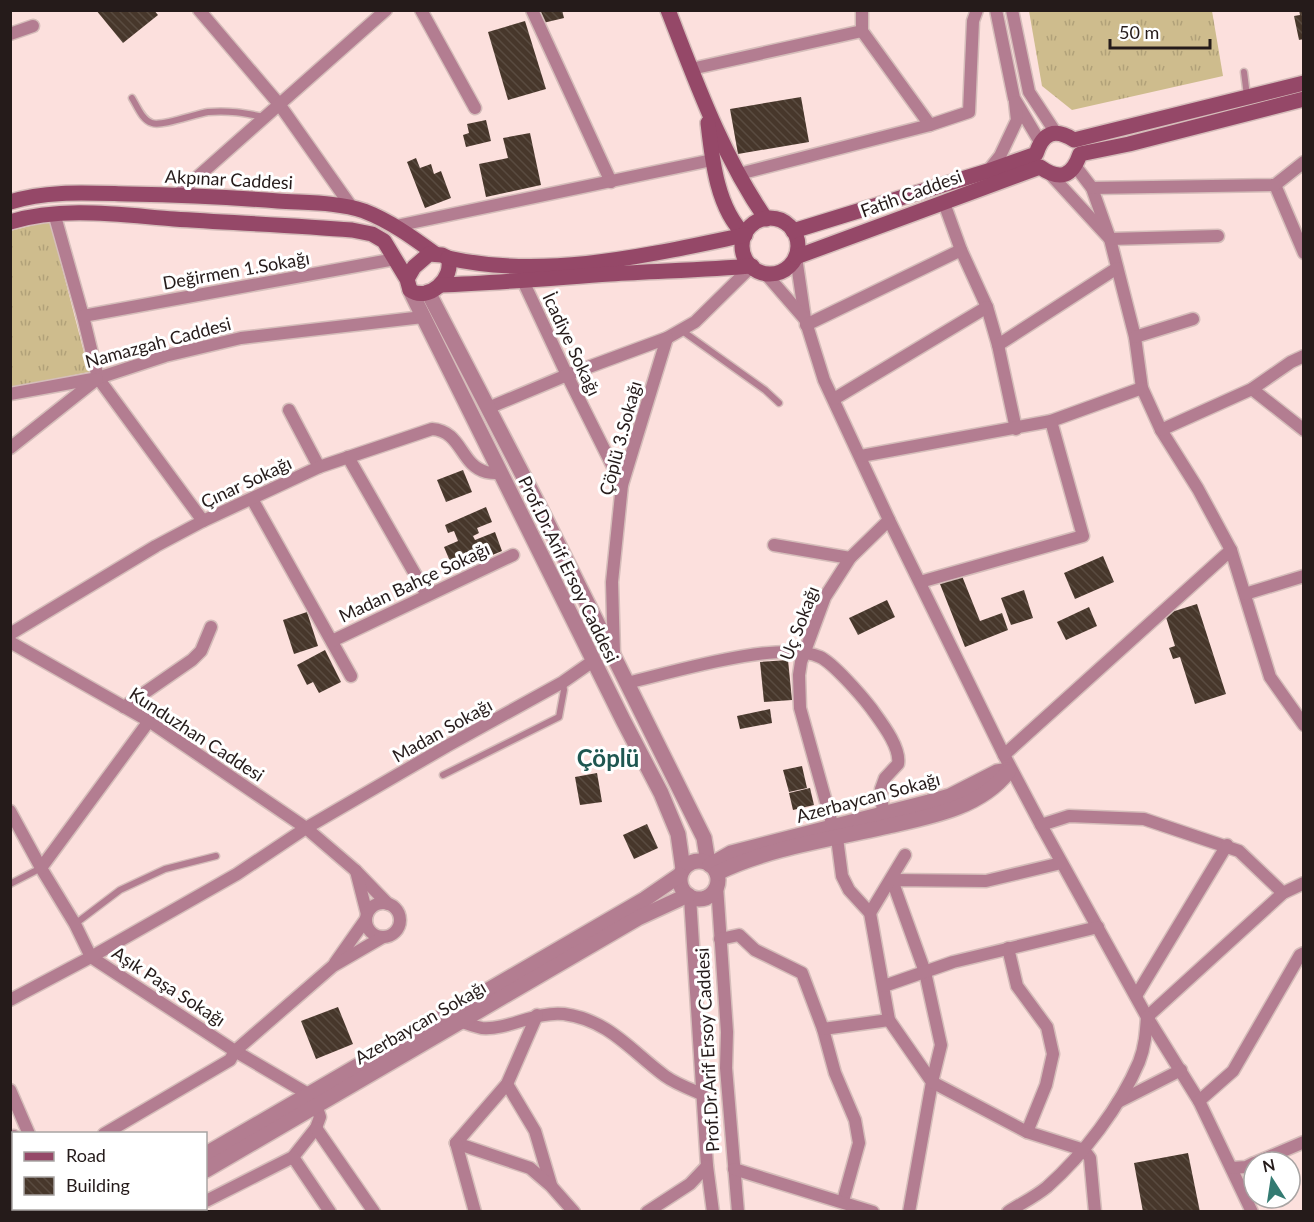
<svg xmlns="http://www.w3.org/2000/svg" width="1314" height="1222" viewBox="0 0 1314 1222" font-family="Lato,sans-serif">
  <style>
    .grass { fill: url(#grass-tufts) }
    .building { fill: url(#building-back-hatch) }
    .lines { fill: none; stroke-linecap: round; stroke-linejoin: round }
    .service-casing { stroke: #d5bdba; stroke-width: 9 }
    .minor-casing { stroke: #d5bdba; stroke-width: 15 }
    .tertiary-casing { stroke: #d5bdba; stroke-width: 18 }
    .secondary-casing { stroke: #d5bdba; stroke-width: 18 }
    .service { stroke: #b37d91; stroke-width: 6 }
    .minor { stroke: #b37d91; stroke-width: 12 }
    .tertiary { stroke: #b37d91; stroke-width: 15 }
    .secondary { stroke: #954868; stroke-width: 15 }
    .labels { text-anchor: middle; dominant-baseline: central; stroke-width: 6; stroke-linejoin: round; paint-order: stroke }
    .street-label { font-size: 18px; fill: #251b1a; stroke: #fff }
    .district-label { font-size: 24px; font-weight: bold; fill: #1e5751; stroke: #fff }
  </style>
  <defs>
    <pattern id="grass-tufts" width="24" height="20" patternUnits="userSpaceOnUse" patternTransform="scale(1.5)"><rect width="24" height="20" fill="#cebc8d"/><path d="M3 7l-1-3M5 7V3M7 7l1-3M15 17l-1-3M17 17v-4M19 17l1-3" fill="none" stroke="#b1a179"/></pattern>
    <pattern id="building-back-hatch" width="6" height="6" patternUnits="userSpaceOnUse" patternTransform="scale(1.5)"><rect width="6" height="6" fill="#47372b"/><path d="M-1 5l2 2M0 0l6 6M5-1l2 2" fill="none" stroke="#594b40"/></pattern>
  </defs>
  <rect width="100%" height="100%" fill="#fce0dd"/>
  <g class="grass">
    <polygon points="1029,11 1212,11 1223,76 1072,110 1042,86"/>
    <polygon points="50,221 89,372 11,388 10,231"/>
  </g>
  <g class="building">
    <polygon points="96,10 154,10 158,15 123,43"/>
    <polygon points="540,10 562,10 564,18 543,23"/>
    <polygon points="1299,10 1304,10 1304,39 1299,40 1294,16 1300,15"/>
    <polygon points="525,21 546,89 508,100 488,32"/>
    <polygon points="801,97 809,142 738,154 730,109"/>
    <polygon points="486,120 491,141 466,147 463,135 469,133 467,124"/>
    <polygon points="530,133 541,185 486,197 479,164 508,158 503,138"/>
    <polygon points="416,158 420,168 431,164 434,174 441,171 451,198 425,208 407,162"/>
    <polygon points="463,470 472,492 446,502 437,480"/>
    <polygon points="486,507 492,522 477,528 479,533 473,536 475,540 495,532 502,551 454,571 444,547 458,541 454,531 448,533 445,525"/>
    <polygon points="1103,556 1114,582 1075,599 1064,573"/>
    <polygon points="962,576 980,621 1002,613 1008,630 965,647 940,584"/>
    <polygon points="1024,590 1033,618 1011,625 1001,598"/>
    <polygon points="887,600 895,617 858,635 849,618"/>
    <polygon points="1197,604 1226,694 1195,704 1180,657 1173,659 1169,648 1175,646 1165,614"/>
    <polygon points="1089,607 1097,626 1066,640 1057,622"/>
    <polygon points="307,612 318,646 294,654 283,620"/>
    <polygon points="325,650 341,682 319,693 313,682 307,685 297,665"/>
    <polygon points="788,660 792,700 764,702 760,662"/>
    <polygon points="770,709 772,723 740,729 737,716"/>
    <polygon points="802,766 807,788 789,792 783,770"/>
    <polygon points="597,773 602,802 580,805 575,777"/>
    <polygon points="810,788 814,805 793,810 789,793"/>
    <polygon points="647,824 658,848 634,859 623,835"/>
    <polygon points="338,1007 353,1044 316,1059 301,1021"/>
    <polygon points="1188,1153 1200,1212 1143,1212 1134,1163"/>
  </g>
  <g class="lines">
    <g class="service-casing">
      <g id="service">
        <polyline points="1244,72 1247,96"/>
        <path d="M132 98C137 106 142 120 152 123 161 127 195 114 208 112 228 110 245 113 264 117"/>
        <polyline points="681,330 765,390 779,403"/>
        <polyline points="443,775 559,717 564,690 563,683"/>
        <polyline points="10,884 41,868"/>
        <polyline points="75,924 120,890 165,869 216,856"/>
      </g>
    </g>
    <g class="minor-casing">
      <g id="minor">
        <polyline points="199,10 279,104 353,209"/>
        <polyline points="421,10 475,108"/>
        <polyline points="532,10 611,182"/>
        <polyline points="862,10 862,31 930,125"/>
        <polyline points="996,10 1014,98 1040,142"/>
        <polyline points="1012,10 1029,92 1056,133"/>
        <polyline points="10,34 33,26"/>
        <polyline points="691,69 862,31"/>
        <polyline points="1076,167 1092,188 1110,239 1135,337 1142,388 1161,430 1198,489 1231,550 1270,677 1304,725"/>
        <polyline points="988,171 1000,156 1017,120 1015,102"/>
        <polyline points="739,174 930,125 969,112 973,21 977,10"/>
        <polyline points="1051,175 1110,239 1218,236"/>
        <polyline points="1275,185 1304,253"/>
        <polyline points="1092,188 1275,185 1304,162"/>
        <polyline points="177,195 386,10"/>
        <polyline points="944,203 961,250 987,307 998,345 1016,429"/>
        <polyline points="54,213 83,316 98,378 203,521"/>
        <polyline points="396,226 712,160"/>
        <polyline points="796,257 805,319 824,380 890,522 1004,755 1041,825 1147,1017 1199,1101 1252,1212"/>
        <polyline points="765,273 804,318"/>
        <polyline points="523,281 567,375 622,485"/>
        <polyline points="83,316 395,259"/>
        <polyline points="806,325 961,250"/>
        <polyline points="1135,337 1193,319"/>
        <polyline points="998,345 1117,268"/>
        <polyline points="1252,389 1304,430"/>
        <polyline points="10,394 98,378 165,356 241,338 423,317"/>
        <polyline points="834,399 987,307"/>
        <polyline points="488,408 567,375 667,338 695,322 752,266"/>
        <polyline points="289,410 319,467"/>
        <polyline points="1161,430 1252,389 1291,362 1304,356"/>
        <polyline points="10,448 97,379"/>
        <polyline points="861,456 1051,421 1142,388"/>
        <polyline points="348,457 427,595"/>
        <polyline points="252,499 351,676"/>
        <polyline points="774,545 850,558"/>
        <polyline points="920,582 1083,536 1051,421"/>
        <polyline points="1245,594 1304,576"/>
        <path d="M10 634 156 546 203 521 319 467 432 429C462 431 460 465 486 472 490 473 496 473 500 473"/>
        <polyline points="332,641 513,555"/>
        <polyline points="10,642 149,721 306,828 355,870 388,904"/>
        <polyline points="614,654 612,582 622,485 667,338"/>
        <path d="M627 683C670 673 781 639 820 657 833 663 861 695 871 708 881 722 901 747 898 764L885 778 881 789 883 814"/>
        <polyline points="124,707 192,660 201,651 211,627"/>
        <polyline points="1004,755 1231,550"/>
        <polyline points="10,811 41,868 75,924 91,957 235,1051 308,1094 316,1105 320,1117 316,1128 293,1157 206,1201"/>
        <polyline points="1041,825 1069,816 1144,819 1239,851 1283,893"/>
        <polyline points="833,827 800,708 799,675 801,662 825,597 850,558 889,520"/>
        <polyline points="837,838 842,876 849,890 870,913 889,1020 932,1082 909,1212"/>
        <polyline points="1061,863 986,881 892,880 925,972 941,1045 932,1082 1027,1132 1084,1150"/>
        <polyline points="41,868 149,721"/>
        <polyline points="356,871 367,914"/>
        <polyline points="717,886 727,1032 726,1068 738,1212"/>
        <polyline points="690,897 707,1166 713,1212"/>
        <circle cx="383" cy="920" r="17"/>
        <polyline points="870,913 905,855"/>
        <polyline points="720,939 739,935 755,950 802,973 823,1029 835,1073 855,1120 859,1143 843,1201"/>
        <polyline points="1008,948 1017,986 1047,1027 1053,1054 1046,1085 1027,1132"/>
        <polyline points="335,963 366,919"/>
        <polyline points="884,986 953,962 1098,927"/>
        <polyline points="1136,996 1227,845"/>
        <polyline points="10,1000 91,957 237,874 306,828 447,746 563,682 593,661"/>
        <polyline points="1147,1017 1283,893 1304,883"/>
        <path d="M459 1021C466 1023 475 1027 482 1028 509 1030 535 1011 564 1014 609 1020 631 1051 665 1076 676 1084 690 1089 702 1094"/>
        <polyline points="823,1029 889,1020"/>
        <polyline points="507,1084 535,1131 551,1185"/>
        <polyline points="10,1090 29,1134"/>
        <polyline points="1199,1101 1233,1071 1300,955 1304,953"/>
        <polyline points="1118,1102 1181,1070"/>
        <polyline points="316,1128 374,1212"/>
        <polyline points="104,1134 230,1060 235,1051 333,966 383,937"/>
        <polyline points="10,1138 14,1136"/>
        <polyline points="456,1143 507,1084 537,1015"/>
        <polyline points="456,1143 530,1168 551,1186 574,1212"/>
        <polyline points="456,1143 475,1212"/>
        <polyline points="1084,1150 1090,1158 1095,1212"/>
        <polyline points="293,1157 330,1212"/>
        <polyline points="1257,1162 1304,1142"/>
        <polyline points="1232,1168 1246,1167 1254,1163"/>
        <polyline points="734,1169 873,1212"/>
        <polyline points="64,1208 65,1212"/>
        <polyline points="185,1212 191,1208"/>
        <polyline points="647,1212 690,1184 707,1166"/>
        <path d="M1008 1212C1020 1204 1035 1197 1047 1187 1083 1155 1120 1107 1139 1062 1145 1047 1146 1032 1147 1017"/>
      </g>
    </g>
    <g class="tertiary-casing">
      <g id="tertiary">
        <polyline points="410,290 623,720 661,793 678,834 683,869"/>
        <polyline points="428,292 543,514 704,838 708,863"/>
        <circle cx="699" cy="880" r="19"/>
        <polyline points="710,865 731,853 929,802 950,796 997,772 1009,770"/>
        <path d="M717 873C765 849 831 839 884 827 927 817 979 809 1008 772"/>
        <polyline points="206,1154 645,899 680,875"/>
        <polyline points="206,1170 638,918 688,895"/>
        <polyline points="109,1212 114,1208"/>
        <polyline points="134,1212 139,1208"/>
      </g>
    </g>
    <g class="secondary-casing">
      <g id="secondary">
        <path d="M668 10C696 82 722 155 766 219"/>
        <path d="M708 123C712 159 717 209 745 235"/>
        <path d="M10 202C48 190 89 193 128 194 178 195 228 197 278 201 306 203 338 202 364 211 390 221 412 237 434 253"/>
        <circle cx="770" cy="246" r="28"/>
        <path d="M10 222C63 206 121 215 174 219 233 223 293 225 352 230L372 234 384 241 407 279 410 290C428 303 455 278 448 258L442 255 429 254 414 267 407 279"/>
        <path d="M793 231 988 171 1036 154C1043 132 1055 128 1074 140L1304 83"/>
        <path d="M796 257 1040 167C1060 181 1072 177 1080 154L1129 144 1304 99"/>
        <path d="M448 258C545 280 649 255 745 235"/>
        <path d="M440 285C497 283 553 278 610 274 657 271 704 270 752 266"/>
      </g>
    </g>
    <use href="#service" class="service"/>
    <use href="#minor" class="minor"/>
    <use href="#tertiary" class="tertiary"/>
    <use href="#secondary" class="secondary"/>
  </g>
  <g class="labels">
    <g class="street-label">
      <text transform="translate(229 179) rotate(3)">Akpınar Caddesi</text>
      <text transform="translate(911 193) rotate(-20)">Fatih Caddesi</text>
      <text transform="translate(236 270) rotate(-10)">Değirmen 1.Sokağı</text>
      <text transform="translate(158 342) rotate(-15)">Namazgah Caddesi</text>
      <text transform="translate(572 344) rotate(65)">İcadiye Sokağı</text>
      <text transform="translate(620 438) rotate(-75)">Çöplü 3.Sokağı</text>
      <text transform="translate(246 482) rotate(-25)">Çınar Sokağı</text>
      <text transform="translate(569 569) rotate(64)">Prof.Dr.Arif Ersoy Caddesi</text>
      <text transform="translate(414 582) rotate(-25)">Madan Bahçe Sokağı</text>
      <text transform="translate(799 623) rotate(-69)">Uç Sokağı</text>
      <text transform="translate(442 730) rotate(-29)">Madan Sokağı</text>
      <text transform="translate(197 734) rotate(33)">Kunduzhan Caddesi</text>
      <text transform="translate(868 797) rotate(-15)">Azerbaycan Sokağı</text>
      <text transform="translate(169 986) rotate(33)">Aşık Paşa Sokağı</text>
      <text transform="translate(420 1022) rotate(-30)">Azerbaycan Sokağı</text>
      <text transform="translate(707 1050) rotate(-93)">Prof.Dr.Arif Ersoy Caddesi</text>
    </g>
    <g class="district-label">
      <text x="608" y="757">Çöplü</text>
    </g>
  </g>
  <rect width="1314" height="1222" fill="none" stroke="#251b1a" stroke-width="24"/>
  <rect x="12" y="1132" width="195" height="78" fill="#ffffff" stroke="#a8a4a3" stroke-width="1.5"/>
  <rect x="24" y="1152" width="30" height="9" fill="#954868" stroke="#a8a4a3" stroke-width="1.5"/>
  <text x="66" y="1162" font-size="18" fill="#251b1a">Road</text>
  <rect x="24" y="1177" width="30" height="18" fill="url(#building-back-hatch)" stroke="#a8a4a3" stroke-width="1.5"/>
  <text x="66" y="1192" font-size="18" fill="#251b1a">Building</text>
  <g transform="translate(1272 1180) rotate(348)"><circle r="28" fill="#ffffff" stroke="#a8a4a3" stroke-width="1.5"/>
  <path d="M0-4.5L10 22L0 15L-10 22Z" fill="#347b72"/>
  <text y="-9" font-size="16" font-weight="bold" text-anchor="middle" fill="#251b1a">N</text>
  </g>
  <path d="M1110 39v9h100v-9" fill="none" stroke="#251b1a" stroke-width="3"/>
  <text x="1119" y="39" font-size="18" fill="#251b1a" stroke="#ffffff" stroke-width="4.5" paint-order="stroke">50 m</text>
</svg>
